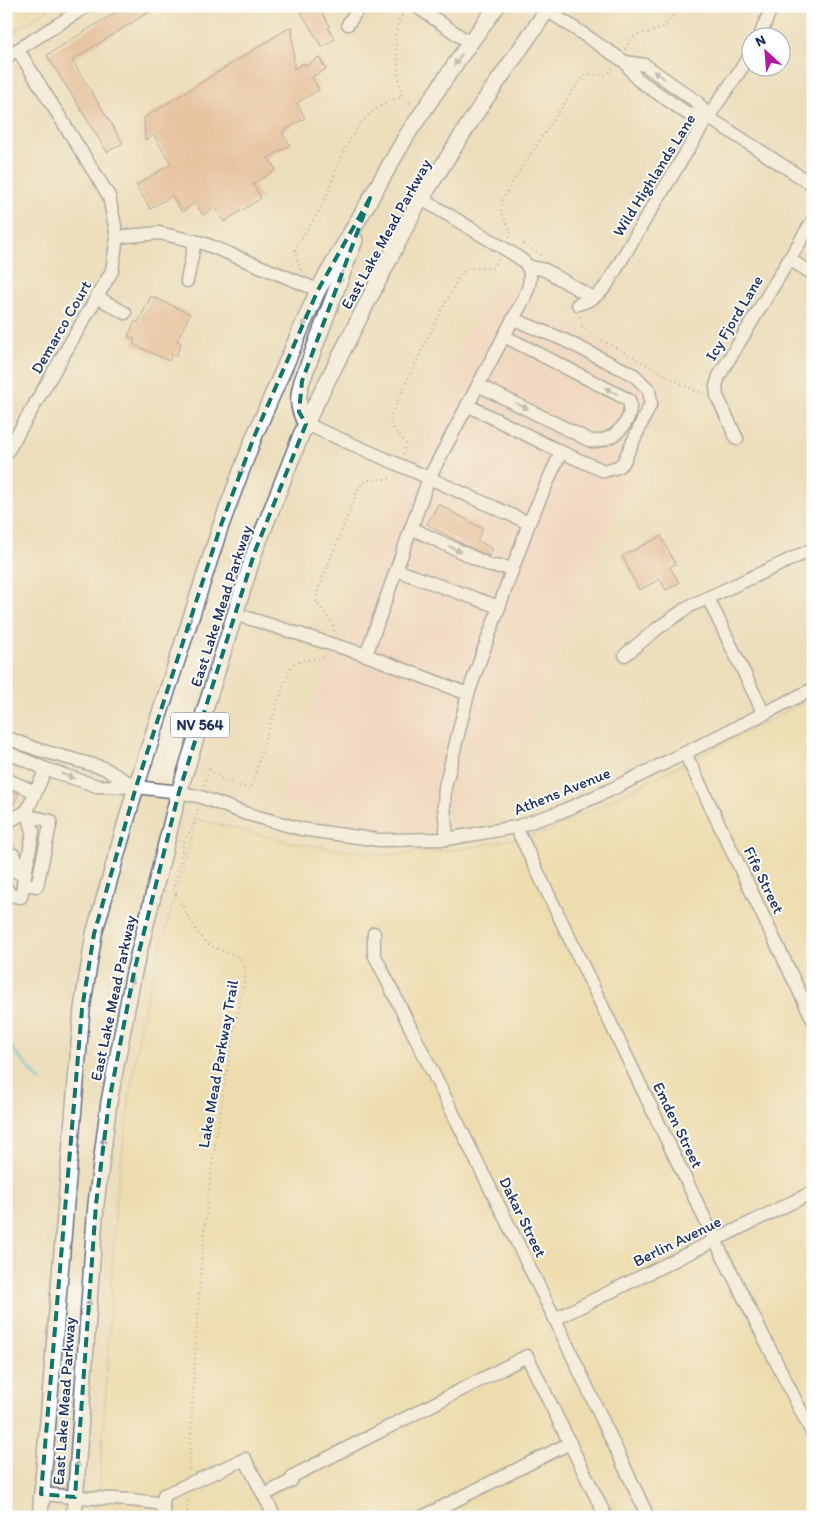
<svg xmlns="http://www.w3.org/2000/svg" width="819" height="1523" viewBox="0 0 819 1523" font-family="Itim,sans-serif">
  <style>
    .built { fill: #f7d1c8 }
    .sand { fill: #eeda9e; stroke: #84847e }
    .lines { fill: none; stroke-linecap: round; stroke-linejoin: round }
    .stream { stroke: #5ac4d4; stroke-width: 4 }
    .building { fill: #e0a27e }
    .minor-tunnel { stroke: #c2bba8; stroke-width: 12; stroke-dasharray: 12 6; stroke-linecap: butt }
    .minor-casing { stroke: #646c7f; stroke-width: 15 }
    .major-casing { stroke: #646c7f; stroke-width: 18 }
    .path { stroke: #646c7f; stroke-width: 2; stroke-dasharray: 1 4; stroke-linecap: butt }
    .minor { stroke: #fff; stroke-width: 12 }
    .major { stroke: #fff; stroke-width: 15 }
    .oneway { fill: #8d97ae }
    .marked { fill: none; stroke: #0f766e; stroke-width: 4; stroke-dasharray: 10 6; stroke-linejoin: round }
    .labels { text-anchor: middle; dominant-baseline: central; stroke-width: 4; stroke-linejoin: round; paint-order: stroke }
    .shield { fill: #fff; stroke: #5f6d8e; stroke-width: 1 }
    .shield-label { font-size: 15px; font-weight: bold; fill: #1b2f5e }
    .street-label { font-size: 16px; fill: #1b2f5e; stroke: #fff }
  </style>
  <rect width="100%" height="100%" fill="#fff"/>
  <filter id="ink" filterUnits="userSpaceOnUse"><feTurbulence type="fractalNoise" baseFrequency=".02" numOctaves="2"/><feDisplacementMap in="SourceGraphic" scale="10" xChannelSelector="R" yChannelSelector="G"/><feConvolveMatrix kernelMatrix="1 2 1 2 8 2 1 2 1" color-interpolation-filters="sRGB"/></filter>
  <filter id="wash" filterUnits="userSpaceOnUse"><feTurbulence type="fractalNoise" baseFrequency=".0096" numOctaves="4" result="noise"/><feDisplacementMap in="SourceGraphic" scale="20" xChannelSelector="R" yChannelSelector="G"/><feGaussianBlur stdDeviation="1.12" result="paint"/><feColorMatrix in="noise" values="0 0 0 0 0 0 0 0 0 0 0 0 0 0 0 0 0 1.4 0 .05"/><feComposite in="paint" operator="in"/></filter>
  <g filter="url(#wash)">
    <rect width="100%" height="100%" fill="#ecdebb"/>
    <polygon class="built" points="494,281 672,383 481,823 447,828 412,830 377,828 342,821 281,799 366,550 428,407"/>
    <g class="sand">
      <polygon points="6,6 54,6 6,37"/>
      <polygon points="813,698 813,1517 97,1517 105,1403 116,1197 141,1019 196,819 294,843 382,855 464,849 550,831"/>
    </g>
    <g class="lines">
      <polyline class="stream" points="6,1042 40,1081"/>
    </g>
    <g id="blocks">
      <g class="building">
        <polygon points="126,6 159,6 72,60 123,143 107,152 47,55"/>
        <polygon points="297,6 318,6 330,26 328,28 335,39 322,47"/>
        <polygon points="292,26 294,69 304,63 305,66 319,57 326,69 312,77 319,90 297,103 305,118 282,132 290,145 268,158 276,170 253,184 261,198 224,222 215,207 203,215 195,203 182,212 172,196 150,209 136,185 171,164 154,135 145,140 144,118"/>
        <polygon points="151,296 190,314 177,341 181,343 176,356 172,354 169,361 133,344 135,339 128,336 135,321 138,323"/>
        <polygon points="438,504 483,529 477,540 493,549 489,556 465,545 427,524"/>
        <polygon points="661,536 675,564 670,567 679,583 666,590 660,579 639,590 622,556"/>
        <polygon points="6,788 19,794 10,811 6,814"/>
      </g>
    </g>
  </g>
  <g filter="url(#ink)">
    <use href="#blocks" fill-opacity="0" stroke="#646c7f" stroke-width="1"/>
    <g class="lines">
      <polyline class="minor-tunnel" points="6,843 14,855"/>
      <g class="minor-casing">
        <g id="minor">
          <polyline points="416,6 470,43"/>
          <polyline points="547,10 625,62 637,79 688,114 708,117"/>
          <polyline points="348,24 360,6"/>
          <polyline points="759,38 772,6"/>
          <polyline points="6,57 87,6"/>
          <polyline points="625,62 645,65 697,102 708,117 813,185"/>
          <path d="M422 199 515 255C519 258 524 261 527 265 537 281 520 305 513 319L562 339 634 375 649 390 651 403 623 463 618 467 604 471 561 452 529 523 468 694 445 787 444 806 447 839"/>
          <polyline points="117,237 159,233 203,243 318,290"/>
          <polyline points="789,259 813,274"/>
          <polyline points="527,266 545,270 593,298"/>
          <polyline points="187,281 195,241"/>
          <polyline points="97,297 125,313"/>
          <path d="M578 304C590 301 598 296 606 286L646 218 708 117 752 53"/>
          <path d="M478 385 591 441C612 443 635 422 629 400L504 336"/>
          <polyline points="467,405 561,452"/>
          <polyline points="306,424 429,478 513,319"/>
          <polyline points="737,439 717,396 716,386 719,376 813,220"/>
          <polyline points="6,454 112,271 117,237 109,196 18,50"/>
          <polyline points="411,528 491,566 513,568"/>
          <polyline points="396,570 499,607"/>
          <polyline points="708,598 764,714"/>
          <polyline points="235,614 366,655 468,694"/>
          <polyline points="366,655 429,478 529,523"/>
          <polyline points="625,655 658,628 690,606 813,549"/>
          <polyline points="6,739 13,740 36,749 104,768 134,786"/>
          <polyline points="6,752 46,769 97,786 136,787 179,792 201,797 244,813 301,829 379,840 447,839 516,827 560,812 606,792 685,753 813,689"/>
          <polyline points="685,753 813,1020"/>
          <polyline points="6,779 35,792"/>
          <polyline points="6,823 27,811 46,769"/>
          <polyline points="516,827 715,1240 813,1435"/>
          <polyline points="14,855 20,866 20,873 23,878"/>
          <polyline points="9,867 11,870 20,873"/>
          <polyline points="23,884 37,886 51,821 29,816"/>
          <polyline points="7,889 10,895 21,897 33,831 27,811"/>
          <polyline points="374,933 374,954 555,1319 648,1517"/>
          <polyline points="555,1319 813,1192"/>
          <polyline points="41,1494 75,1497 131,1500 157,1503 163,1508 165,1517"/>
          <polyline points="264,1495 291,1481 293,1476 527,1356 606,1517"/>
          <polyline points="163,1508 164,1495 245,1459 275,1517"/>
          <polyline points="422,1517 570,1443"/>
        </g>
      </g>
      <g class="major-casing">
        <g id="major">
          <path d="M306 424C297 408 297 399 302 381L355 240"/>
          <polyline points="40,1517 82,1009 94,934 136,787 221,525 254,437 318,290 407,135 460,57 497,6"/>
          <polyline points="74,1517 96,1204 109,1102 134,972 179,792 255,551 301,435 313,409 415,209 476,113 550,6"/>
        </g>
      </g>
      <g class="path">
        <path d="M625 49C628 43 632 37 638 34 642 33 646 33 650 32 664 29 672 19 678 6"/>
        <polyline points="401,97 412,104"/>
        <path d="M509 238 511 232 501 212 502 200 527 159 577 85C586 74 588 72 603 76L609 72 613 67"/>
        <polyline points="523,244 543,256"/>
        <path d="M301 270 296 256 295 250C302 235 313 222 321 207 336 177 343 139 368 116 377 107 389 102 401 97L395 34 399 21 405 9"/>
        <polyline points="580,316 582,326 589,333 693,390 705,393"/>
        <path d="M403 454 406 444C400 434 388 429 391 415L429 335 461 273 469 268H492L499 258"/>
        <path d="M334 631 333 624 317 603 316 599 318 590 359 487C370 474 381 483 393 477"/>
        <path d="M204 785 209 767C219 782 234 784 251 789L265 739 290 668 294 664 303 660 322 659 326 654"/>
        <path d="M189 1469C194 1373 198 1277 210 1181 219 1110 232 1041 246 971 244 952 223 954 210 945 197 938 181 903 173 889L185 839 193 827 198 809"/>
        <polyline points="187,1517 188,1497"/>
      </g>
      <use href="#minor" class="minor"/>
      <use href="#major" class="major"/>
    </g>
    <defs><path id="oneway-solid" d="M-6-.8H1V-3.2L6.5 0L1 3.2V.8H-6Z" transform="scale(1.25)"/></defs>
    <g class="oneway">
      <use href="#oneway-solid" transform="translate(458 60) rotate(125)"/>
      <use href="#oneway-solid" transform="translate(659 75) rotate(-145)"/>
      <use href="#oneway-solid" transform="translate(341 277) rotate(110)"/>
      <use href="#oneway-solid" transform="translate(305 321) rotate(114)"/>
      <use href="#oneway-solid" transform="translate(611 391) rotate(-153)"/>
      <use href="#oneway-solid" transform="translate(522 406) rotate(26)"/>
      <use href="#oneway-solid" transform="translate(242 470) rotate(111)"/>
      <use href="#oneway-solid" transform="translate(455 549) rotate(26)"/>
      <use href="#oneway-solid" transform="translate(189 624) rotate(108)"/>
      <use href="#oneway-solid" transform="translate(68 776) rotate(19)"/>
      <use href="#oneway-solid" transform="translate(131 984) rotate(-79)"/>
      <use href="#oneway-solid" transform="translate(103 1144) rotate(-83)"/>
      <use href="#oneway-solid" transform="translate(89 1306) rotate(-86)"/>
      <use href="#oneway-solid" transform="translate(77 1468) rotate(-86)"/>
    </g>
  </g>
  <path d="M0 0H819V1523H0ZM370 198 302 381 299 412 306 424 255 551 179 792 134 972 109 1102 96 1204 75 1497 41 1494 82 1009 94 934 136 787 221 525 254 437 318 290Z" fill="#ecdebb" fill-opacity=".55" fill-rule="evenodd"/>
  <path class="marked" d="M370 198 302 381 299 412 306 424 255 551 179 792 134 972 109 1102 96 1204 75 1497 41 1494 82 1009 94 934 136 787 221 525 254 437 318 290Z"/>
  <g class="labels">
    <rect class="shield" x="171" y="712.5" width="58" height="25" rx="4"/>
    <g class="shield-label">
      <text x="200" y="725">NV 564</text>
    </g>
    <g class="street-label">
      <text transform="translate(654 175) rotate(-58)">Wild Highlands Lane</text>
      <text transform="translate(386 234) rotate(-61)">East Lake Mead Parkway</text>
      <text transform="translate(734 318) rotate(-59)">Icy Fjord Lane</text>
      <text transform="translate(61 327) rotate(-60)">Demarco Court</text>
      <text transform="translate(221 606) rotate(-72)">East Lake Mead Parkway</text>
      <text transform="translate(562 791) rotate(-22)">Athens Avenue</text>
      <text transform="translate(764 880) rotate(64)">Fife Street</text>
      <text transform="translate(113 998) rotate(-78)">East Lake Mead Parkway</text>
      <text transform="translate(218 1064) rotate(-80)">Lake Mead Parkway Trail</text>
      <text transform="translate(678 1125) rotate(64)">Emden Street</text>
      <text transform="translate(523 1217) rotate(64)">Dakar Street</text>
      <text transform="translate(677 1241) rotate(-26)">Berlin Avenue</text>
      <text transform="translate(64 1401) rotate(-86)">East Lake Mead Parkway</text>
    </g>
  </g>
  <rect width="819" height="1523" fill="none" stroke="#fff" stroke-width="25"/>
  <g transform="translate(766 52) rotate(334)"><circle r="24" fill="#ffffff" stroke="#a4acbf"/>
  <path d="M0-4L9 19L0 12L-9 19Z" fill="#b5179e"/>
  <text y="-8" font-size="14" font-weight="bold" text-anchor="middle" fill="#1b2f5e">N</text>
  </g>
</svg>
